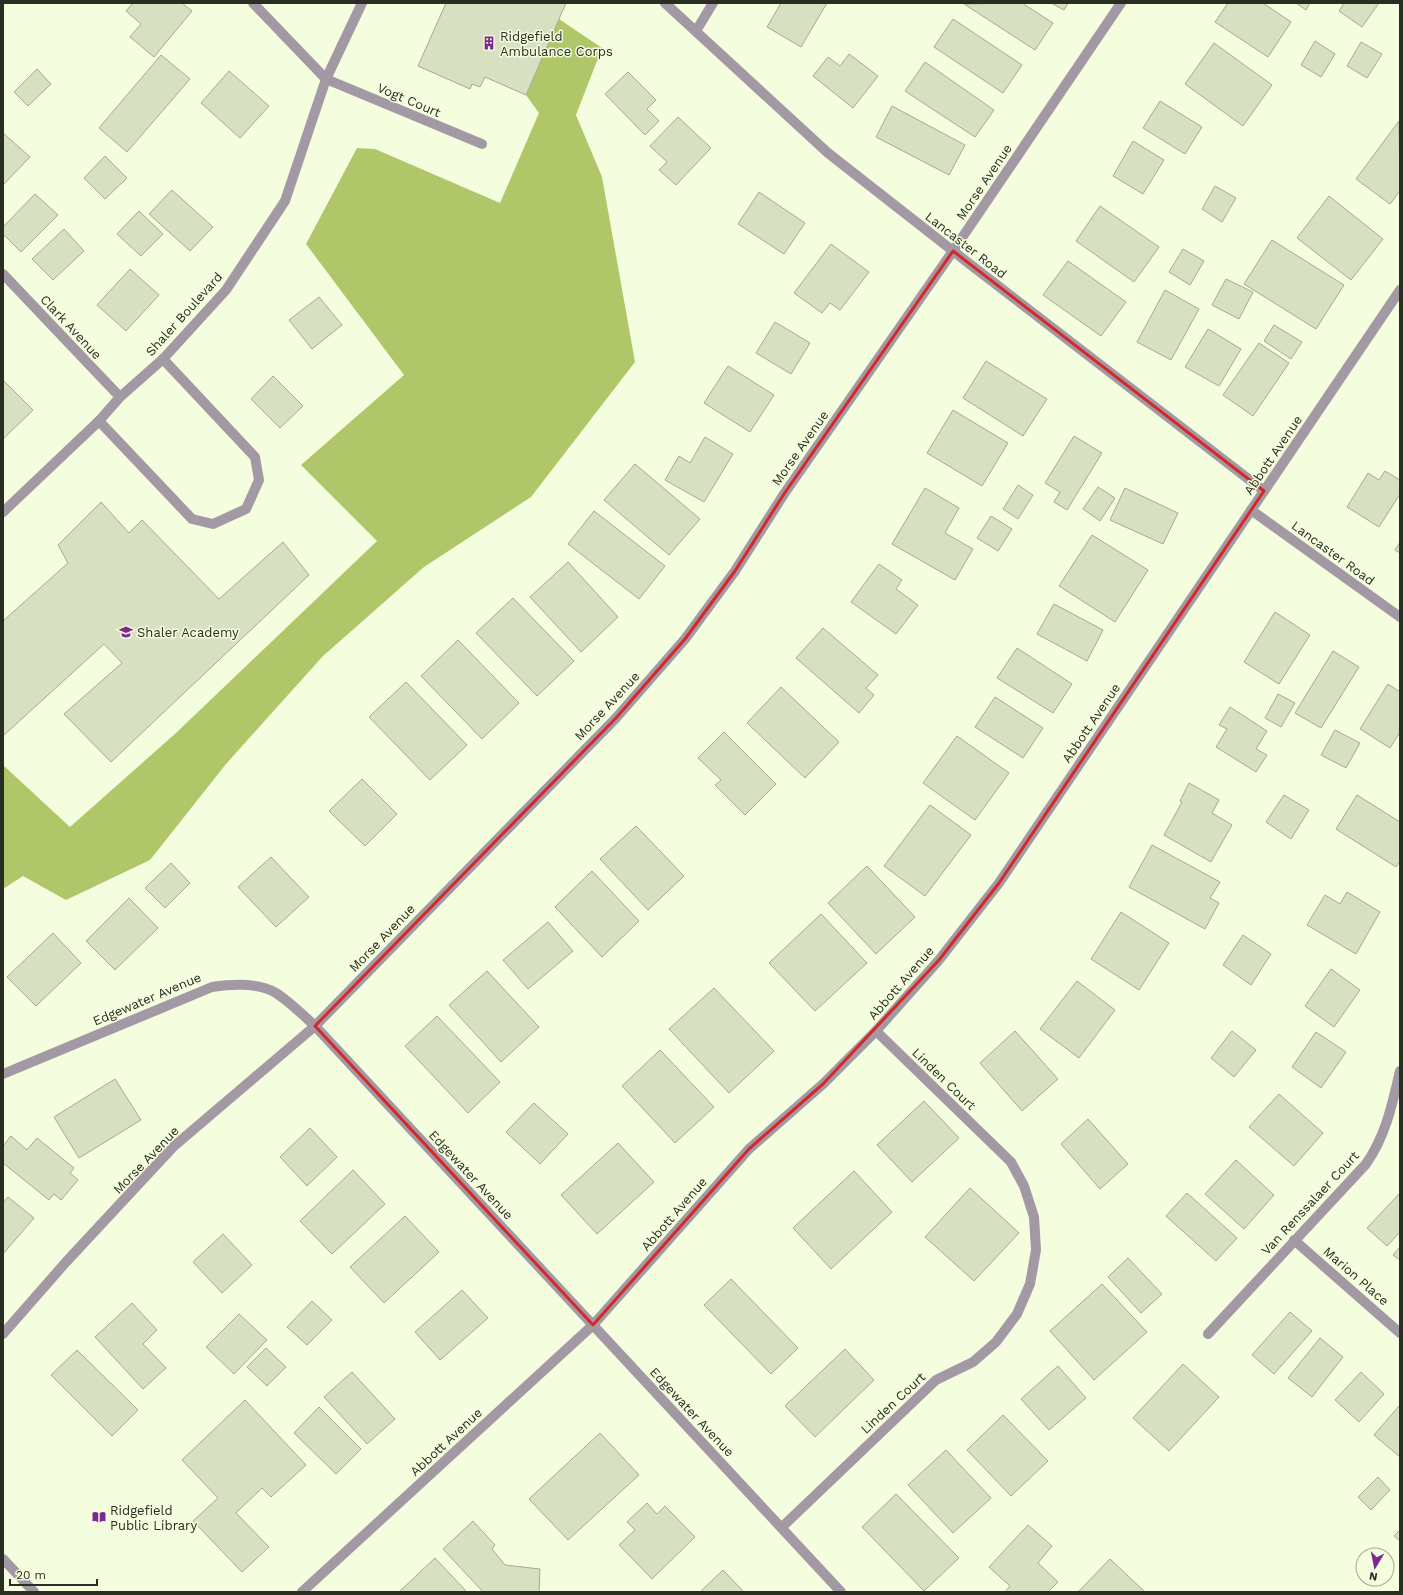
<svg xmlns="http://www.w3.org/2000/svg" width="1403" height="1595" viewBox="0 0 1403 1595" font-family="'Work Sans',sans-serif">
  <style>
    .forest { fill: #b0c769 }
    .building { fill: #d7e0c1; stroke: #a3ac8e }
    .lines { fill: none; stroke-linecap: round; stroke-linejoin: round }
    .service { stroke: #a299a4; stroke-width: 10 }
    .minor { stroke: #a299a4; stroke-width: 10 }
    .tertiary { stroke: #a299a4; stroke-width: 10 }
    .marked { fill: none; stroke: #d62828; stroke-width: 3; stroke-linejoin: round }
    .labels { text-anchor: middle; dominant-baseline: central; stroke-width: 3; stroke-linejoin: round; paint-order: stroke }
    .poi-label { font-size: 13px; fill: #2a2d22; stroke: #f4fddd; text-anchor: start }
    .street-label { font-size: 13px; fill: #2a2d22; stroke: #f4fddd }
  </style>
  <rect width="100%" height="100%" fill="#f4fddd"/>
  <polygon class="forest" points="559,19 602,48 576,115 602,177 635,362 531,497 424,567 323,656 226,764 150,860 66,900 23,876 3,889 3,765 70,827 176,733 377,541 301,465 404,375 306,244 357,148 375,149 500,203 539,113 526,95"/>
  <g class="building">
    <polygon points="133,3 182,3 192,11 154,57 130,37 141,24 126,11"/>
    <polygon points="446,3 566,3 526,95 485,77 480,87 472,84 470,89 418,66"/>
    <polygon points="781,3 827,3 801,47 767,27"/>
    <polygon points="1022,3 1053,23 1035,50 964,4"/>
    <polygon points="1051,3 1068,3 1064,10"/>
    <polygon points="1228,3 1263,3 1291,22 1268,57 1215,22"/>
    <polygon points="1296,3 1310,3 1306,10"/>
    <polygon points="1344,3 1379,3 1362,27 1339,11"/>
    <polygon points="953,19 1022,65 1003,93 934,47"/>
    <polygon points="1315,41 1335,54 1321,77 1301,65"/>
    <polygon points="1361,42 1382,54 1367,78 1347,66"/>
    <polygon points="1214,43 1272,85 1243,126 1185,84"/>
    <polygon points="849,54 878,76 853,108 813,76 828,57 840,66"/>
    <polygon points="161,55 190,79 127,152 99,128"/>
    <polygon points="925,62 994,110 975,137 905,91"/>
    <polygon points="37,69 51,84 28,106 14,92"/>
    <polygon points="229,71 269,106 240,138 201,103"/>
    <polygon points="628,72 656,100 647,109 659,121 645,135 605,94"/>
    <polygon points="1160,101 1202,127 1185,154 1143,128"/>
    <polygon points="892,106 965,145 949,175 876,137"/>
    <polygon points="678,117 711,148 676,185 659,170 667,162 650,146"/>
    <polygon points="1399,121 1400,191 1390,204 1356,179"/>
    <polygon points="3,133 30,157 3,185"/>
    <polygon points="1133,141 1164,160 1143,194 1113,176"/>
    <polygon points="105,156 127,178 105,199 84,178"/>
    <polygon points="1215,186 1236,198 1222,222 1202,209"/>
    <polygon points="172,190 213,227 190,251 149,214"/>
    <polygon points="759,192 805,223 784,254 738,224"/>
    <polygon points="35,194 58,215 21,252 3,234 3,227"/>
    <polygon points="1329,196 1383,239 1351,280 1297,238"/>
    <polygon points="1100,206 1159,247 1134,282 1076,241"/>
    <polygon points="139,211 163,234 141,256 117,234"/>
    <polygon points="64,229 84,251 53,280 32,259"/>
    <polygon points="1272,240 1344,285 1316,329 1244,284"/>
    <polygon points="831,244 869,272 840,310 830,303 822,313 794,293"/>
    <polygon points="1183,249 1204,261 1190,285 1169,272"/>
    <polygon points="1068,261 1126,302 1101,336 1043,295"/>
    <polygon points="130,269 159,295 126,331 97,305"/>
    <polygon points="1226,279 1253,292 1239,319 1212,305"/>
    <polygon points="1165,290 1199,309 1171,360 1137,342"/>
    <polygon points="319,297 342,325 312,349 289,320"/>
    <polygon points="775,322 810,343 791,374 756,353"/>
    <polygon points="1274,325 1302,342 1291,359 1264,341"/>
    <polygon points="1208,329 1241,349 1219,386 1185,367"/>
    <polygon points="1259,343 1289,363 1253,416 1223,395"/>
    <polygon points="986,361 1047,399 1023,436 963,398"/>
    <polygon points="728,366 774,395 750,432 704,403"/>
    <polygon points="273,376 303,406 280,428 251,399"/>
    <polygon points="3,380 33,410 3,439"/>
    <polygon points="953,410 1008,443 982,486 927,453"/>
    <polygon points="1074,436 1102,453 1067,510 1054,502 1060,492 1045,483"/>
    <polygon points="705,437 733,454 704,502 665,480 679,456 690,463"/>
    <polygon points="635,464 700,519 669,555 604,500"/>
    <polygon points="1385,471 1400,480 1400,494 1379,527 1347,507 1368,473 1379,480"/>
    <polygon points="1018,485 1033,495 1018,519 1003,509"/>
    <polygon points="1098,487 1115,498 1100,521 1083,509"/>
    <polygon points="925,488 959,508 945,533 973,549 955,580 892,544"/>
    <polygon points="1125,488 1178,513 1163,544 1110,520"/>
    <polygon points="101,502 129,533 142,520 219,599 283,542 309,575 111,762 64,714 122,663 104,644 3,736 3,621 68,563 58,545"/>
    <polygon points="594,511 665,566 639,599 568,544"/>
    <polygon points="991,516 1012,529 998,551 977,538"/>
    <polygon points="1092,535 1148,570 1115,622 1059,586"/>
    <polygon points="1400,542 1400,553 1395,550"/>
    <polygon points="568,562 618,617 581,652 530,597"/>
    <polygon points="879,564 902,580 896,589 918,605 896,634 851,602"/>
    <polygon points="513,598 574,661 537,696 476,633"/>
    <polygon points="1054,604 1103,630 1087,661 1037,634"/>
    <polygon points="1275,612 1310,635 1279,684 1244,662"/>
    <polygon points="823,628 878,675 866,688 874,695 859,713 796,658"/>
    <polygon points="458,640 519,703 482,739 421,676"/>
    <polygon points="1017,648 1072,684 1053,713 997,678"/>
    <polygon points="1333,651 1359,667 1321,728 1295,713"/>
    <polygon points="406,682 467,745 430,780 369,717"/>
    <polygon points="1388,684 1400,692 1400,732 1390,748 1360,729"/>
    <polygon points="781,687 839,742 805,778 747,723"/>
    <polygon points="1278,694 1295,703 1281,727 1265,718"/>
    <polygon points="995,697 1043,728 1023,758 975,727"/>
    <polygon points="1230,707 1267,731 1256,749 1267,755 1256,772 1216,747 1227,729 1219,725"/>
    <polygon points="1335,730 1360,743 1346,768 1321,755"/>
    <polygon points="724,732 776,784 745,815 715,785 721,780 698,758"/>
    <polygon points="957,736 1009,773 975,820 923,783"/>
    <polygon points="362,779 397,814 365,846 329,811"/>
    <polygon points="1189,783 1219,800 1212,813 1232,825 1211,862 1164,835 1182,802 1180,801"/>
    <polygon points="1284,795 1309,810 1291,839 1266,822"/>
    <polygon points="1357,795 1400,822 1400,861 1396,867 1336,829"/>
    <polygon points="930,805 971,835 925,896 884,866"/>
    <polygon points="636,826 684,876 648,910 600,859"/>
    <polygon points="1152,845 1220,882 1210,898 1219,903 1205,929 1129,887"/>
    <polygon points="271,857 309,897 276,927 238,887"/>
    <polygon points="171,863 190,883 165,908 145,888"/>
    <polygon points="867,866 915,917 876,954 828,903"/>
    <polygon points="592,871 639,921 602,957 555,907"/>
    <polygon points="1347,892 1380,912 1356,954 1307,925 1325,895 1340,904"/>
    <polygon points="129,898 158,928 115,970 86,941"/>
    <polygon points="1121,912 1169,943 1139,990 1091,959"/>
    <polygon points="821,914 867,963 815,1011 769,963"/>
    <polygon points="548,922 573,951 528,989 503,960"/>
    <polygon points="53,933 81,963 36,1006 7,977"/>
    <polygon points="1243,935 1271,954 1251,985 1223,965"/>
    <polygon points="1331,969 1360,990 1334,1027 1305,1006"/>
    <polygon points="487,971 539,1027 501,1062 449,1005"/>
    <polygon points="1077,981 1115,1010 1079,1058 1040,1029"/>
    <polygon points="714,988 774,1051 729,1093 669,1029"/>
    <polygon points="437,1016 500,1082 468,1113 405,1046"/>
    <polygon points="1015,1031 1058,1079 1022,1111 980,1063"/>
    <polygon points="1232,1031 1256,1050 1234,1077 1211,1058"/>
    <polygon points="1316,1032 1346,1052 1321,1088 1292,1067"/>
    <polygon points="660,1050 714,1107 675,1143 622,1086"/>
    <polygon points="115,1079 141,1120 79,1158 54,1117"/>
    <polygon points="1279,1094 1323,1133 1294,1166 1249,1127"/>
    <polygon points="924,1101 959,1138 912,1182 877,1145"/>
    <polygon points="534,1103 568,1134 540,1164 506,1132"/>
    <polygon points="1088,1119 1128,1164 1100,1189 1061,1144"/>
    <polygon points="310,1128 337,1157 307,1186 280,1157"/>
    <polygon points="11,1136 27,1150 37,1138 74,1168 70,1173 78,1180 61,1200 54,1194 49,1200 3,1163 3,1146"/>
    <polygon points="618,1143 654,1182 597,1234 561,1195"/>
    <polygon points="1236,1160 1274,1195 1244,1229 1205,1194"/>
    <polygon points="353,1170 385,1204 332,1254 300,1221"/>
    <polygon points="854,1171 892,1212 831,1269 793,1228"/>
    <polygon points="970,1188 1019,1233 974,1281 925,1237"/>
    <polygon points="1187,1193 1237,1238 1216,1261 1166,1216"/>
    <polygon points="1400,1193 1400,1232 1387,1246 1367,1228"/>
    <polygon points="8,1197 34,1218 3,1254 3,1203"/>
    <polygon points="405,1216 439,1252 384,1303 350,1267"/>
    <polygon points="223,1234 252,1265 222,1293 193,1262"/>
    <polygon points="1400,1247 1400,1260 1393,1255"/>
    <polygon points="1128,1258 1162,1294 1141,1313 1108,1277"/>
    <polygon points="731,1279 798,1348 771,1374 704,1305"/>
    <polygon points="1102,1284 1147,1332 1094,1380 1050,1331"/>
    <polygon points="462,1290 488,1318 440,1360 415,1332"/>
    <polygon points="312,1301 332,1320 307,1345 287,1327"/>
    <polygon points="132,1303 157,1330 143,1344 166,1368 143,1389 95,1337"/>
    <polygon points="1290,1312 1312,1331 1274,1374 1252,1355"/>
    <polygon points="239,1314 267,1340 234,1374 206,1347"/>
    <polygon points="1320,1338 1343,1357 1312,1397 1288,1378"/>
    <polygon points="266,1348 286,1367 267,1386 247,1367"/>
    <polygon points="845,1349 874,1380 815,1437 785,1406"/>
    <polygon points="77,1350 138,1410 112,1436 51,1375"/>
    <polygon points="1183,1364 1219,1397 1169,1451 1133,1418"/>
    <polygon points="1058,1366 1086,1398 1049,1430 1021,1399"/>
    <polygon points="352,1372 395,1419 367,1444 324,1397"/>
    <polygon points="1361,1372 1384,1394 1359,1422 1335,1400"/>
    <polygon points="245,1400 306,1465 271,1497 262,1488 236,1513 269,1547 242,1572 193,1521 218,1498 182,1460"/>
    <polygon points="1399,1406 1400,1406 1400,1457 1374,1435"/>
    <polygon points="319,1407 361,1449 336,1474 294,1433"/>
    <polygon points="1003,1415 1048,1461 1011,1496 967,1450"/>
    <polygon points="600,1433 639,1475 568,1540 529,1499"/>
    <polygon points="946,1450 991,1498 953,1533 908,1485"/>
    <polygon points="1378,1477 1390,1490 1371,1510 1358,1497"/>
    <polygon points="896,1494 959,1558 924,1591 862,1527"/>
    <polygon points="647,1503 657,1514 665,1506 695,1537 652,1579 619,1545 635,1530 627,1522"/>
    <polygon points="473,1521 495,1545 492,1549 505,1565 540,1569 539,1592 483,1592 443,1549"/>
    <polygon points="1028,1525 1052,1546 1038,1563 1058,1582 1048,1592 1005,1592 1010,1586 989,1567"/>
    <polygon points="1400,1530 1400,1541 1394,1536"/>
    <polygon points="435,1558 467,1592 399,1592"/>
    <polygon points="1110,1559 1145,1592 1078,1592"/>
    <polygon points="723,1570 744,1592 700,1592"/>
  </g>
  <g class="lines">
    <g class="service">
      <polyline points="326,79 482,144"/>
      <polyline points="99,421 192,519 213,524 246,509 259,480 255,457 163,359"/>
      <polyline points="3,1559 34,1592"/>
    </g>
    <g class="minor">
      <polyline points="253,3 326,79"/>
      <polyline points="665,3 828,153 971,265 1264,491"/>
      <polyline points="696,31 713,3"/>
      <polyline points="3,274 120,397"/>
      <polyline points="1251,510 1400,617"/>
      <polyline points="1294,1240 1400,1333"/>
      <polyline points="3,1334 66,1262 173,1147 315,1026 616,718 685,639 735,571 784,494 953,251 1121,3"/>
      <path d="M1208 1334 1366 1164C1386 1135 1392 1105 1400 1071"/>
      <polyline points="782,1527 936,1380 973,1362 996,1342 1017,1314 1030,1284 1036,1250 1034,1217 1024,1186 1011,1162 876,1031"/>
      <polyline points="302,1592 593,1325 749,1149 823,1084 876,1031 939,960 999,883 1400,290"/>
    </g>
    <g class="tertiary">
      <polyline points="3,512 99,421 120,397 163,359 226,290 285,201 326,79 362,3"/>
      <path d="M3 1074 212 987C232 984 258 982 276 993 290 1002 303 1015 315 1026L841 1592"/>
    </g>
  </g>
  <path class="marked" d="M953 251 1264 491 999 883 939 960 823 1084 749 1149 593 1325 315 1026 616 718 685 639 735 571 784 494Z"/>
  <defs>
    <g id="building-bare" transform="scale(1.08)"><path d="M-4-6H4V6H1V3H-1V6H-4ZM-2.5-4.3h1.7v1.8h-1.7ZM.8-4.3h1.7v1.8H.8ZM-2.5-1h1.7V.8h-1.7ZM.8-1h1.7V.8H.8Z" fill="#7f2795" stroke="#f4fddd" stroke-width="2.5" paint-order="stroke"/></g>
    <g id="school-bare" transform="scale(1.08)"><path d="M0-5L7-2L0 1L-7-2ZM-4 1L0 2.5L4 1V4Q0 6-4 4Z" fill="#7f2795" stroke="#f4fddd" stroke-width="2.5" paint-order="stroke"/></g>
    <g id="library-bare" transform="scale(1.08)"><path d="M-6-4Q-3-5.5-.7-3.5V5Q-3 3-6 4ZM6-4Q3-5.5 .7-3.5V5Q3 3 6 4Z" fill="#7f2795" stroke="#f4fddd" stroke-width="2.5" paint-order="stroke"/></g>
  </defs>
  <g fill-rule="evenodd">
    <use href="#building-bare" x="489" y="43"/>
    <use href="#school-bare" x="126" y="632"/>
    <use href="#library-bare" x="99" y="1517"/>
  </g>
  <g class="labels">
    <g class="poi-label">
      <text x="500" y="36">Ridgefield<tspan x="500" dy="15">Ambulance Corps</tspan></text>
      <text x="137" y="632">Shaler Academy</text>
      <text x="110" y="1510">Ridgefield<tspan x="110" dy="15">Public Library</tspan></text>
    </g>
    <g class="street-label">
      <text transform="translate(409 100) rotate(23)">Vogt Court</text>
      <text transform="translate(984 182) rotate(-56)">Morse Avenue</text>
      <text transform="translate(966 245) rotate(38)">Lancaster Road</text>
      <text transform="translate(184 314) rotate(-48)">Shaler Boulevard</text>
      <text transform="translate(71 327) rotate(47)">Clark Avenue</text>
      <text transform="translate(800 448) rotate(-55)">Morse Avenue</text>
      <text transform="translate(1273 455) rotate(-56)">Abbott Avenue</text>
      <text transform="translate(1333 553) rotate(36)">Lancaster Road</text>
      <text transform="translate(607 706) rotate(-47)">Morse Avenue</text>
      <text transform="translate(1091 723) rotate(-56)">Abbott Avenue</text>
      <text transform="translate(382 938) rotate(-46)">Morse Avenue</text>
      <text transform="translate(901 983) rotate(-49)">Abbott Avenue</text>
      <text transform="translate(147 999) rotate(-23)">Edgewater Avenue</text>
      <text transform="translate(944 1079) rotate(44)">Linden Court</text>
      <text transform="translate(146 1160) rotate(-46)">Morse Avenue</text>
      <text transform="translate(471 1175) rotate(47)">Edgewater Avenue</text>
      <text transform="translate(1310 1203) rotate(-47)">Van Renssalaer Court</text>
      <text transform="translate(674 1214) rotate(-49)">Abbott Avenue</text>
      <text transform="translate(1356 1276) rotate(41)">Marion Place</text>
      <text transform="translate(893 1403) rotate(-43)">Linden Court</text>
      <text transform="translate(692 1412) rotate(47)">Edgewater Avenue</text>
      <text transform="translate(446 1442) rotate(-43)">Abbott Avenue</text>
    </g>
  </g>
  <rect width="1403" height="1595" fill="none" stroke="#2a2d22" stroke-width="8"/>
  <g transform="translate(1375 1567) rotate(190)"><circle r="19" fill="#f4fddd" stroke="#a3aa92"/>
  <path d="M0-3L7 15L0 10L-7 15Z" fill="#7f2795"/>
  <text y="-6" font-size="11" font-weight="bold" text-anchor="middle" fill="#2a2d22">N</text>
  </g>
  <path d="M10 1579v6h87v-6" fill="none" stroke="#2a2d22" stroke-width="2"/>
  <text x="16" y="1579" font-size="12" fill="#2a2d22" stroke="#f4fddd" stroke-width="3" paint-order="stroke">20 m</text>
</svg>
